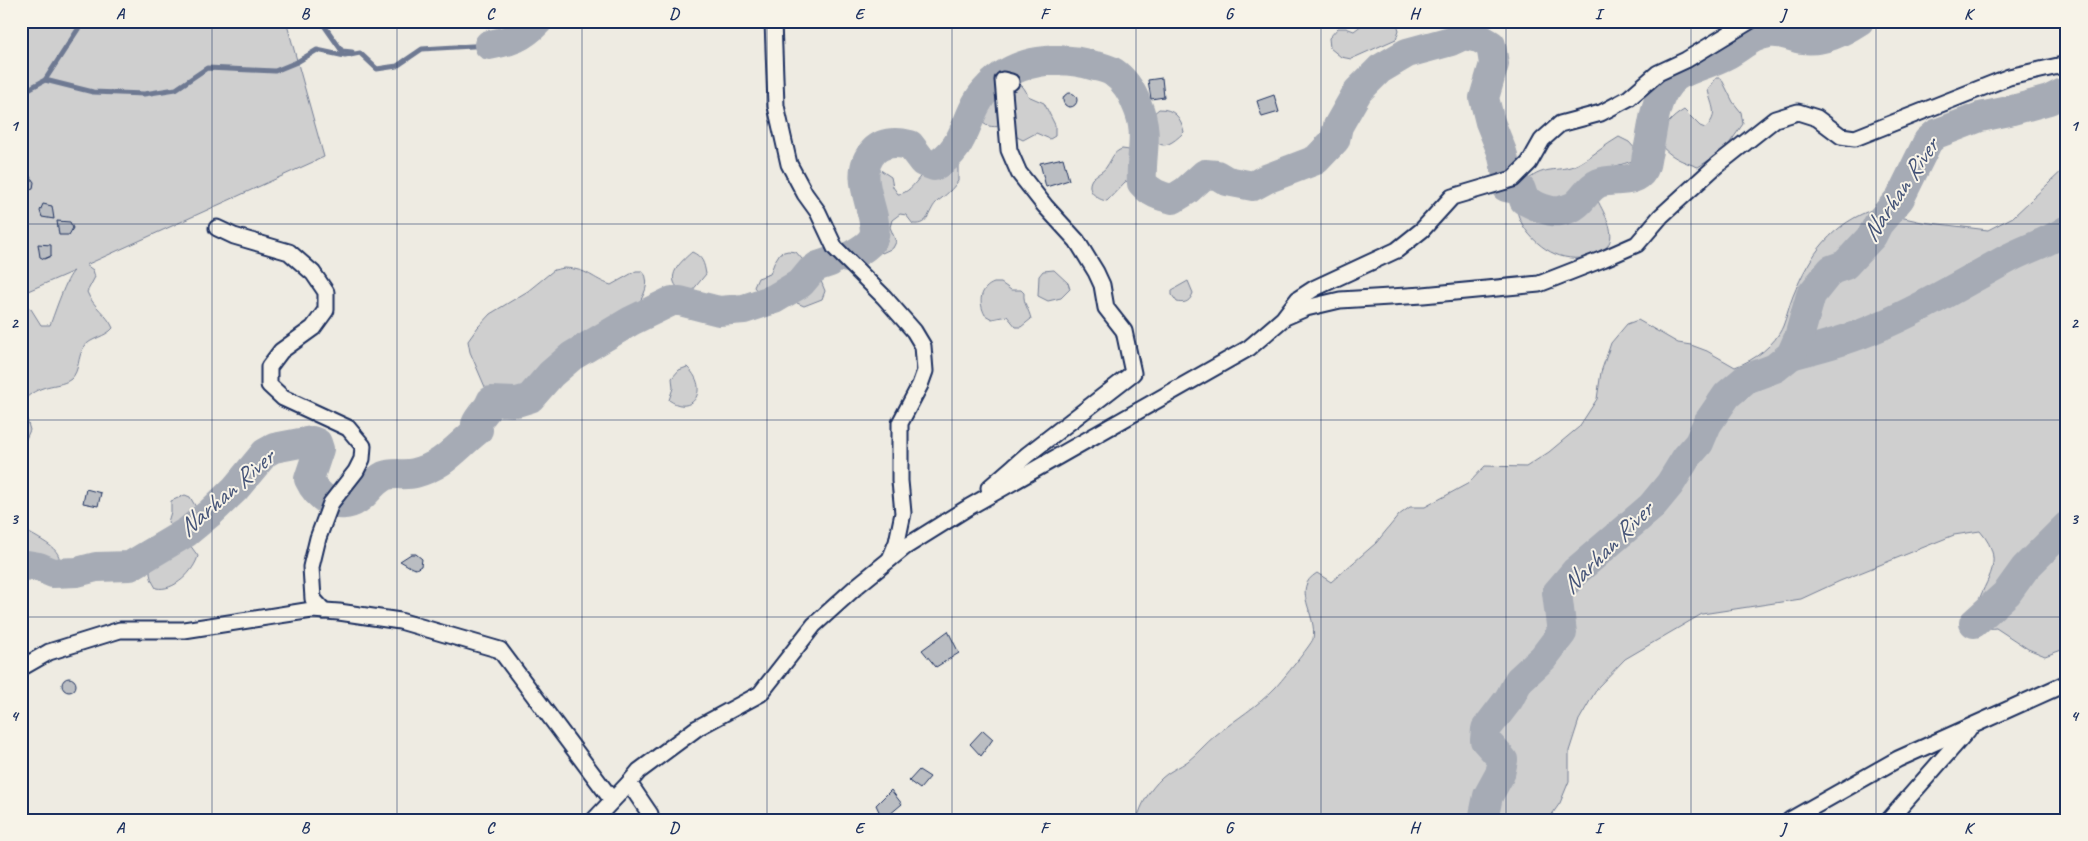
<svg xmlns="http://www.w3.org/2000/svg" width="2088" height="841" viewBox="0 0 2088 841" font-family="Caveat,sans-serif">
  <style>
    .green { fill: #cfcfcf; stroke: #757f96 }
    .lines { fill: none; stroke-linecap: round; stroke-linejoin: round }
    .stream { stroke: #6e7992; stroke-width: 5 }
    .river { stroke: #a6abb5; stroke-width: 30 }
    .building { fill: #babdc2; stroke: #1b2f5e }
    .minor-casing { stroke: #1b2f5e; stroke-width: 19 }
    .minor { stroke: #f7f3e8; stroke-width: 15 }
    .grid { fill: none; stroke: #1b2f5e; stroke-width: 1; stroke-opacity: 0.55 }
    .labels { text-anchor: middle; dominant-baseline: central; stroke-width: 4; stroke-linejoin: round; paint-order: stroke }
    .water-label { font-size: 25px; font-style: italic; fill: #455478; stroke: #f7f3e8 }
    .neatline { fill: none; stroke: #1b2f5e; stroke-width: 2 }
    .grid-label { font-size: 16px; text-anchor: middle; font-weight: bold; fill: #1b2f5e }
  </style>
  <rect width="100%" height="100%" fill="#eeebe2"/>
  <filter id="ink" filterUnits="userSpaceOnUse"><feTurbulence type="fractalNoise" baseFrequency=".02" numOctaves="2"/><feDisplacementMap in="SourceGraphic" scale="10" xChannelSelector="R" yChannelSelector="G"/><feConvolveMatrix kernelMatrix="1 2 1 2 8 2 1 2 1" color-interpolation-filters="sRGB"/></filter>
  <g filter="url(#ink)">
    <g class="green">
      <path d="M21 21H286L324 157 86 265 93 270 95 277 87 292C93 307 107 314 113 328 106 337 90 338 84 347 77 357 80 371 71 379 60 388 42 382 25 399L23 407 30 430 21 450V309L25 306 31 309 41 325H50C55 312 66 278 74 271L21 294Z"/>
      <polygon points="1367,21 1396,21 1399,30 1396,39 1351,59 1341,57 1330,48 1329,38 1338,28 1346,28 1354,31"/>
      <path d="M1716 78H1721L1733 102 1741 112 1743 124 1724 151 1698 167C1681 161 1670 157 1659 143 1660 129 1672 117 1684 110L1700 126 1705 128C1720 115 1711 106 1708 90Z"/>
      <path d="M1003 80C1017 81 1023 83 1028 96L1044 103 1055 125V136L1050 139 1036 133 1023 140 1017 137 1010 126C1003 126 992 128 986 125 966 115 995 87 1003 80Z"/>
      <path d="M1159 109C1174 109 1181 117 1184 132 1160 157 1150 143 1153 114Z"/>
      <path d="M1619 137 1629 142 1637 151 1635 160C1622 165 1602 168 1594 179 1583 195 1636 238 1595 255 1584 260 1566 259 1555 254 1531 244 1503 209 1523 185 1542 163 1558 174 1578 164 1593 156 1605 145 1619 137Z"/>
      <path d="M942 148H949L958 158V181C952 190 946 195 938 201 928 209 930 226 913 224L906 215 900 214 892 220 890 227 896 242 893 248 882 253C874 245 860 224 857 213 855 201 856 180 867 172 870 170 875 170 879 169L891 177 893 187 898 194C915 194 928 159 942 148Z"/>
      <path d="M1122 149C1136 150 1143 156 1150 168V172L1125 182 1107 201C1097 200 1085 190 1092 179 1096 174 1104 172 1107 166 1112 159 1113 152 1122 149Z"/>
      <path d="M2067 166V648L2045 656 2028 649 1996 628C1985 630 1982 623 1975 615 1980 581 2010 566 1980 531L1954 535 1840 581 1801 599 1702 614 1625 659 1598 687 1579 720 1569 751V781L1560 803 1548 820H1137C1141 804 1150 789 1162 778 1169 771 1180 767 1188 761 1198 753 1206 743 1216 735 1236 719 1258 706 1276 687 1282 680 1311 645 1313 639 1318 614 1290 589 1317 573L1331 582 1376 543 1399 515 1410 507H1425L1469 483 1485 466 1526 467 1549 452 1579 427 1597 399 1601 372 1611 343 1627 324 1638 320 1678 343 1691 345 1707 351 1735 367C1755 360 1775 345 1783 326 1787 316 1789 306 1793 296 1810 254 1832 223 1877 208L1900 217 1922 222 1988 230 2013 217Z"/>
      <path d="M788 251 796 252 821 281 825 291 822 299 804 306 797 303 786 286C774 292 764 302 754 287L758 278 770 274 775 261 780 253Z"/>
      <path d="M692 252C703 257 704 263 706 274L692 291C686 292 682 292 677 287 666 274 683 260 692 252Z"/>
      <path d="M564 268C589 269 592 279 611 285L636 271H642C644 274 646 275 646 278 652 296 616 334 601 342 582 352 561 353 543 364 541 374 546 383 543 394L502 406 491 401 470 352 468 341 478 327 490 314 528 291 554 270Z"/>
      <polygon points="1054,270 1068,283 1070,289 1061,298 1048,301 1038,296 1039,276 1043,271"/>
      <path d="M1188 281 1193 293C1190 301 1186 304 1177 302L1172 295V290Z"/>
      <path d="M994 283H1001L1011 290H1021L1024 293C1023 304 1029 309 1031 319L1021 327H1016L1007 316 992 319 985 315C978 302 980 288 994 283Z"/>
      <path d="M687 367C711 389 692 417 669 400L673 388 672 378 679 370Z"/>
      <path d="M185 495 190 497 197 509C193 518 184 530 172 528L168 522 171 512V501Z"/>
      <path d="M21 528C44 543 81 554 43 582L35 581 21 568Z"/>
      <path d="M187 541 198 556C194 571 174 592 156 588 138 561 163 547 187 541Z"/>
    </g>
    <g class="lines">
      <g class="stream">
        <polyline points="321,21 342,51 352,52"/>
        <polyline points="45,80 82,23 85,21"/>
        <polyline points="21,93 45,80 93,92 144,94 176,89 207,68 275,71 297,62 317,50 345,56 360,53 377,69 397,66 422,49 489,45"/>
      </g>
      <g class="river">
        <path d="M489 45C511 41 522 38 538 21"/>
        <path d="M1512 187H1506L1521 190 1524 200C1534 205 1549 213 1560 211 1564 210 1571 208 1574 206 1584 200 1587 188 1599 183 1614 177 1634 185 1643 170 1646 166 1646 159 1647 155 1654 129 1652 98 1674 78 1685 69 1712 63 1726 55 1741 47 1752 35 1769 33 1781 31 1792 37 1802 39 1823 42 1842 32 1859 21"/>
        <path d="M847 258C855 253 870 247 874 236 876 231 874 223 873 217 868 195 856 169 874 151 884 141 898 142 910 145L923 162 934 166C969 148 964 111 989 87 1016 59 1060 55 1095 66 1101 67 1108 69 1113 72 1125 80 1132 92 1137 105 1150 134 1140 153 1142 183 1151 193 1159 196 1173 199L1186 191 1205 174 1217 175 1227 181 1253 186 1266 179 1316 160 1335 140 1338 126 1358 91 1380 69 1407 53 1451 41 1464 35 1479 38 1491 45 1494 64 1484 98 1490 122 1502 152 1507 175"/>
        <path d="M1791 355C1818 348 1845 341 1871 330 1918 311 1963 283 2009 258 2028 248 2049 242 2067 230"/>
        <path d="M21 567 27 565 39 567 53 573 77 572 96 567 130 566 187 532 210 513 235 489 265 453 274 448 300 443 312 441 317 443 319 449 309 479C317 497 338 513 358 499 368 492 372 482 384 476 394 472 404 476 415 473 445 465 455 448 478 430L476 424C480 414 488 411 491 401L517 402 530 398 551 374 572 356 631 321 672 301H680L719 311 744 309 774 299 801 283 811 271 818 266 830 262"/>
        <polyline points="1974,623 2007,593 2025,568 2067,526"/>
        <polyline points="1483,820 1488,796 1500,774 1503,760 1485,740 1486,729 1509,699 1519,680 1543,658 1562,633 1557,593 1575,572 1651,507 1670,484 1686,458 1699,443 1707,424 1727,395 1746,379 1775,368 1791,355 1799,337 1811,295 1831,270 1845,265 1872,236 1878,224 1900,198 1928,141 1936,134 1980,117 2009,111 2049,100 2067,91"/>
      </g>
    </g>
    <g class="building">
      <polygon points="1162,78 1164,97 1151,99 1148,80"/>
      <circle cx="1070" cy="100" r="7"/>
      <polygon points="1274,95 1279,112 1262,117 1257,101"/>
      <polygon points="1063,158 1069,180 1046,187 1040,163"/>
      <polygon points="21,164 34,182 33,189 21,192"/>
      <polygon points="43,204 52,206 54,219 42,217 40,211"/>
      <polygon points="57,221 70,222 73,228 69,235 59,235"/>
      <polygon points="38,244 51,245 51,256 44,259 40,257"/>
      <polygon points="86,489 101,493 98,506 83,503"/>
      <polygon points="411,554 416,554 422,559 421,566 416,569 412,568 400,561"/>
      <polygon points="948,631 959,653 936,667 922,650"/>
      <circle cx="69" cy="685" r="7"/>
      <polygon points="983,730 993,739 981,756 970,744"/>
      <polygon points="919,770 930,777 920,789 909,781"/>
      <polygon points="891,790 902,804 883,820 876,805"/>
    </g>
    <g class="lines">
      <g class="minor-casing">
        <g id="minor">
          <polyline points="773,21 776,106 789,164 805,194 818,212 835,248 884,297 914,331 923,346 925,371 920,385 900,423 900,481 903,513 897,542 890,559"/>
          <polyline points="217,228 234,236 289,252 313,273 326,292 326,310 313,328 281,351 269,367 269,385 283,398 348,428 363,446 362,459 356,471 331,503 318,538 311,567 313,599 324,611"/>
          <polyline points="1285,316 1298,299 1315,288 1397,250 1422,230 1452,197 1513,179 1529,163 1542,140 1560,124 1601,113 1629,98 1658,73 1686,60 1750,21"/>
          <polyline points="989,488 1027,455 1133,373 1124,331 1106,308 1102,285 1096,272 1077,241 1045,206 1019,173 1009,150 1003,80 1011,82"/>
          <polyline points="21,668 49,652 120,630 184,630 312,610 339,612 400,621 500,650 612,800"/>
          <polyline points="594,820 629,783"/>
          <polyline points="651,820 650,814 629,783 639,771 697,728 760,694 814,625 857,586 905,547 969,507 1249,348 1285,317 1306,308 1340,300 1423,295 1539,284 1603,259 1637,244 1661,216 1717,165 1775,119 1798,112 1817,118 1841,136 1855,138 2009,77 2067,64"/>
          <polyline points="1790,820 1898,759 2067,683"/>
          <polyline points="1889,820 1968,730"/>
        </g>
      </g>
      <use href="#minor" class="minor"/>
    </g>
  </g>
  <path class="grid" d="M212 21V820M397 21V820M582 21V820M767 21V820M952 21V820M1136 21V820M1321 21V820M1506 21V820M1691 21V820M1876 21V820M21 224H2067M21 420H2067M21 617H2067"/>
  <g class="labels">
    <g class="water-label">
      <text transform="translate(1900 190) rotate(-56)">Narhan River</text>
      <text transform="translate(226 493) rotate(-41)">Narhan River</text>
      <text transform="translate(1607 548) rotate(-45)">Narhan River</text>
    </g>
  </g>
  <rect width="2088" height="841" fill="none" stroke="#f7f3e8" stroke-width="55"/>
  <rect x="28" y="28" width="2032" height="786" class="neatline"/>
  <g class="grid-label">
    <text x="120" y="19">A</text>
    <text x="305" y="19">B</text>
    <text x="490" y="19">C</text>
    <text x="674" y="19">D</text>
    <text x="859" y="19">E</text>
    <text x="1044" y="19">F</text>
    <text x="1229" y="19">G</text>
    <text x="1414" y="19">H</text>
    <text x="1598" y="19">I</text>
    <text x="1783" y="19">J</text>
    <text x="1968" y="19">K</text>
    <text x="14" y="131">1</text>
    <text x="2074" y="131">1</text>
    <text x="14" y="328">2</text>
    <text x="2074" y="328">2</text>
    <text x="14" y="524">3</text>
    <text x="2074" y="524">3</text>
    <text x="14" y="721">4</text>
    <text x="2074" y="721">4</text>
    <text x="120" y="833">A</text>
    <text x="305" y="833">B</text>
    <text x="490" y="833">C</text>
    <text x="674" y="833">D</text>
    <text x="859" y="833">E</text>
    <text x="1044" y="833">F</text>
    <text x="1229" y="833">G</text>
    <text x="1414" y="833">H</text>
    <text x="1598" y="833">I</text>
    <text x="1783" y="833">J</text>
    <text x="1968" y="833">K</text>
  </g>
</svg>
